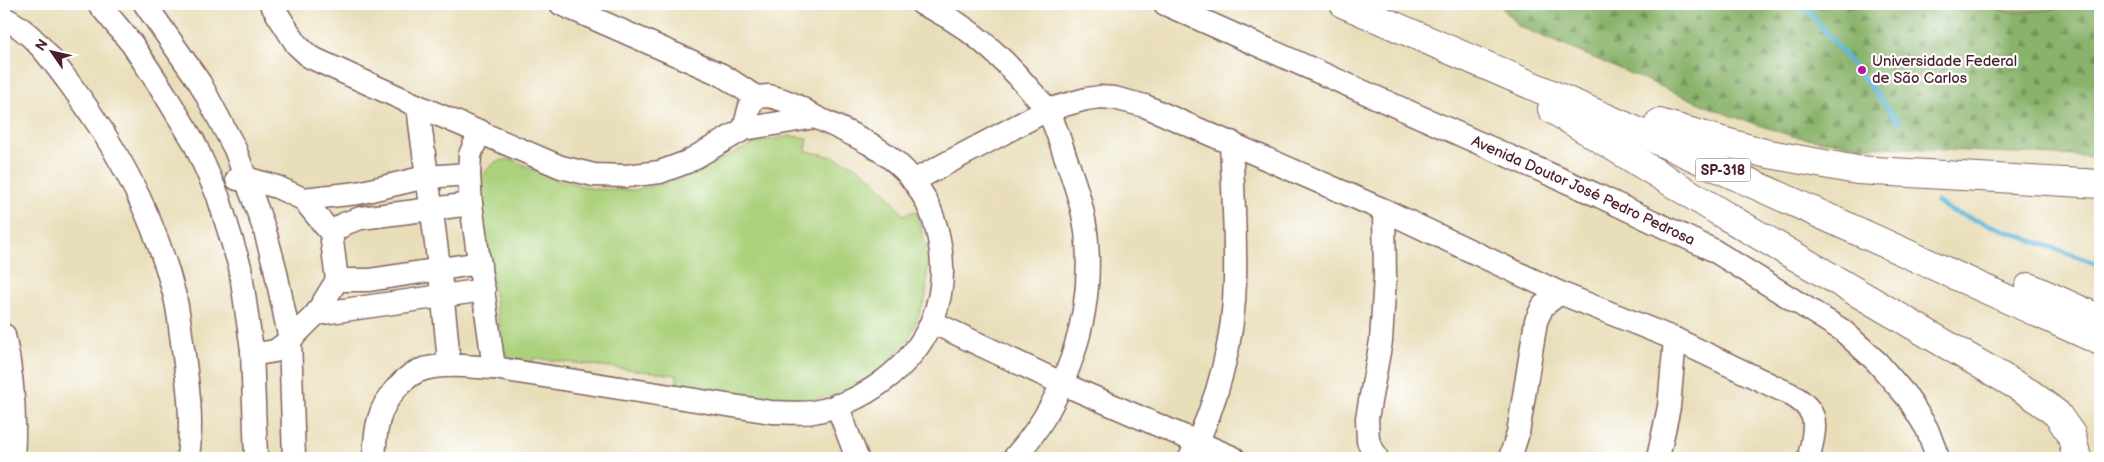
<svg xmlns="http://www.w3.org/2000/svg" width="2104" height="462" viewBox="0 0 2104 462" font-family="'Balsamiq Sans',sans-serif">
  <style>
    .grass { fill: url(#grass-tufts); stroke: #7b7853 }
    .forest { fill: url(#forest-firs); stroke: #6a694b }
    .park { fill: #acd17b; stroke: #7b7853 }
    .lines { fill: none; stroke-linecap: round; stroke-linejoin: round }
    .stream { stroke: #5ab5d8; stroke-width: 5 }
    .minor-casing { stroke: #82625d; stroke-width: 25 }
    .highway-casing { stroke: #82625d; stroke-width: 30 }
    .minor { stroke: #fff; stroke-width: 22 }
    .highway { stroke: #fff; stroke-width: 28 }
    .poi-dot { fill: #b5179e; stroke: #fff; stroke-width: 2 }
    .labels { text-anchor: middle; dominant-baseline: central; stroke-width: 4.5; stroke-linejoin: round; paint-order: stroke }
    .shield { fill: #fff; stroke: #80626b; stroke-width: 1 }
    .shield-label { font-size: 14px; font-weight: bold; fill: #4a1f2b }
    .poi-label { font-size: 15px; fill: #4a1f2b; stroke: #fff; text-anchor: start }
    .street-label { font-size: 15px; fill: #4a1f2b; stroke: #fff }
  </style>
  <defs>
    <pattern id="grass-tufts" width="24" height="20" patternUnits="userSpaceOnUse" patternTransform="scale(1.25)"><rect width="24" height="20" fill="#acd17b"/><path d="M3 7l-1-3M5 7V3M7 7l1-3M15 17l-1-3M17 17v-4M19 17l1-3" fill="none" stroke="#96b36a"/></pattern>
    <pattern id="forest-firs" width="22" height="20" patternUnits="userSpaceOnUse" patternTransform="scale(1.25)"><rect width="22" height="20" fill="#89b36b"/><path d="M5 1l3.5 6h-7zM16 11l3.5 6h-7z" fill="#729158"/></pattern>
  </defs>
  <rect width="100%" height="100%" fill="#fff"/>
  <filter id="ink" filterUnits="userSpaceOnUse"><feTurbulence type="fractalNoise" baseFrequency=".02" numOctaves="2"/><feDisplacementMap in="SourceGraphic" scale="10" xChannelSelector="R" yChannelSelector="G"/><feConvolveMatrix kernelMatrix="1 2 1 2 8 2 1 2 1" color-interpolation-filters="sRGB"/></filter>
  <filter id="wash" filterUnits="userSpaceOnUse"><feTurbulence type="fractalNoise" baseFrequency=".0096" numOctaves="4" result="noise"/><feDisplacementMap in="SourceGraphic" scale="20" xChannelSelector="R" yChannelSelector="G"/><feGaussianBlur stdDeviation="1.12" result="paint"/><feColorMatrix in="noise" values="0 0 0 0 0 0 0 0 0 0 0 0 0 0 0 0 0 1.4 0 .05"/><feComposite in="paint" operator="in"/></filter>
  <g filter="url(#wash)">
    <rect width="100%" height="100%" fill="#e9deba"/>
    <polygon class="grass" points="1979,4 2081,4 2046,10 2001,11"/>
    <path class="forest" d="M1499 4H1979C1986 6 1994 10 2002 11 2035 16 2068 4 2100 4V157L1859 146 1792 136 1728 115 1518 26Z"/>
    <path class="park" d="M790 136 808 138 806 151C856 160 874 174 903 215L916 211 928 253 926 296 910 337 882 370 845 393 802 402 677 385V375L533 358 531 367C516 363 509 361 502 347L478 184 482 175 495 162 504 160H513L553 178 595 189 634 190 678 180 755 143Z"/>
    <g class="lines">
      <g class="stream">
        <polyline points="1803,4 1899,122"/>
        <polyline points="1937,202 1951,211 2100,265"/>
      </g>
    </g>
  </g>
  <g filter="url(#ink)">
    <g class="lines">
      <g class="minor-casing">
        <g id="minor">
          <polyline points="99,4 132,44 163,91 194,142 218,196 240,267 252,350 256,458"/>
          <polyline points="145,4 200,83 235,149 265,231 275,268 290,340 294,458"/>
          <polyline points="271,4 297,45 310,57 418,106 561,167 594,175 626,176 660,172 687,162 744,129"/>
          <polyline points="561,4 722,75 756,97"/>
          <path d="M922 4C966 23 1001 55 1031 91 1036 97 1044 104 1048 111 1056 126 1061 145 1067 161 1076 187 1085 213 1087 242 1093 319 1066 400 1014 458"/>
          <path id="s1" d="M1165 4 1599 196 1713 250 1842 330 1877 362 1908 398 1927 429 1938 458"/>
          <path d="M4 18C33 32 51 59 70 84 117 147 154 216 174 293 179 311 180 330 183 349 188 384 193 422 188 458"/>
          <path d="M769 96C787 100 800 106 815 117L744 129 750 106 756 97Z"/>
          <path d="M418 106C428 192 443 278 449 365"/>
          <polyline points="480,131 470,155 469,174 471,204 494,368"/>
          <polyline points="237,179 246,178 277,187 303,199 331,233 337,280 316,314 290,340 275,351 263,353 252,350"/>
          <path d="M913 181 1047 110 1086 99 1100 97 1114 98 1145 106 1384 210 1560 293 1675 339 1790 394C1822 412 1815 426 1809 458"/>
          <polyline points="303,199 358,193 426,177 469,174"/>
          <polyline points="331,233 346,223 361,218 471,204"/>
          <polyline points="337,280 369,280 480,263"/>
          <polyline points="316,314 484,290"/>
          <polyline points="932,322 1063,384 1234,458"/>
          <path d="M4 335C13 376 16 416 13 458"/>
          <polyline points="837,405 857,458"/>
          <path d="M374 458C375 446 375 432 379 419 384 400 404 374 424 369 447 363 471 367 494 368L771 412C785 412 799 414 813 412 862 404 913 367 932 321 951 276 942 219 913 180 889 149 850 133 815 117"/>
          <path d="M1190 458C1217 403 1234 341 1235 279 1236 234 1233 188 1231 142"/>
          <polyline points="1377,458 1368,441 1367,418 1381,341 1385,277 1384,210"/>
          <polyline points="1510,458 1518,433 1536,321 1543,306 1560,293"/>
          <polyline points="1658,458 1669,407 1675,339"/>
        </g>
      </g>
      <g class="highway-casing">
        <g id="highway">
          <polyline points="1344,4 1632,129 2100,341"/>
          <polyline points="1552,109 1726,216 2031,394 2057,414 2071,434 2077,458"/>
          <polyline points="1659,123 1764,153 1857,170 2100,184"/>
          <polyline points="2029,287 2100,319"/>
        </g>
      </g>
      <use href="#minor" class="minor"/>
      <use href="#highway" class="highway"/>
    </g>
  </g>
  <circle class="poi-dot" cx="1862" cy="70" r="5"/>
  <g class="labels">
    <rect class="shield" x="1695.5" y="158.5" width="55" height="23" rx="4"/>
    <g class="shield-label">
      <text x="1723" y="170">SP-318</text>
    </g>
    <g class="poi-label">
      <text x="1872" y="61">Universidade Federal<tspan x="1872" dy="17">de São Carlos</tspan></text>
    </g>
    <g class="street-label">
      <text stroke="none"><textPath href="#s1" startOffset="458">Avenida Doutor José Pedro Pedrosa</textPath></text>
    </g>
  </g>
  <rect width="2104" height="462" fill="none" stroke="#fff" stroke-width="20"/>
  <g transform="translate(52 52) rotate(304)" stroke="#ffffff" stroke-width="4" paint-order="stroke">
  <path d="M0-4L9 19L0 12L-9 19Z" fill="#4a1f2b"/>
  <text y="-8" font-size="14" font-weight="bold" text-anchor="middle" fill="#4a1f2b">N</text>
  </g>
</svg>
